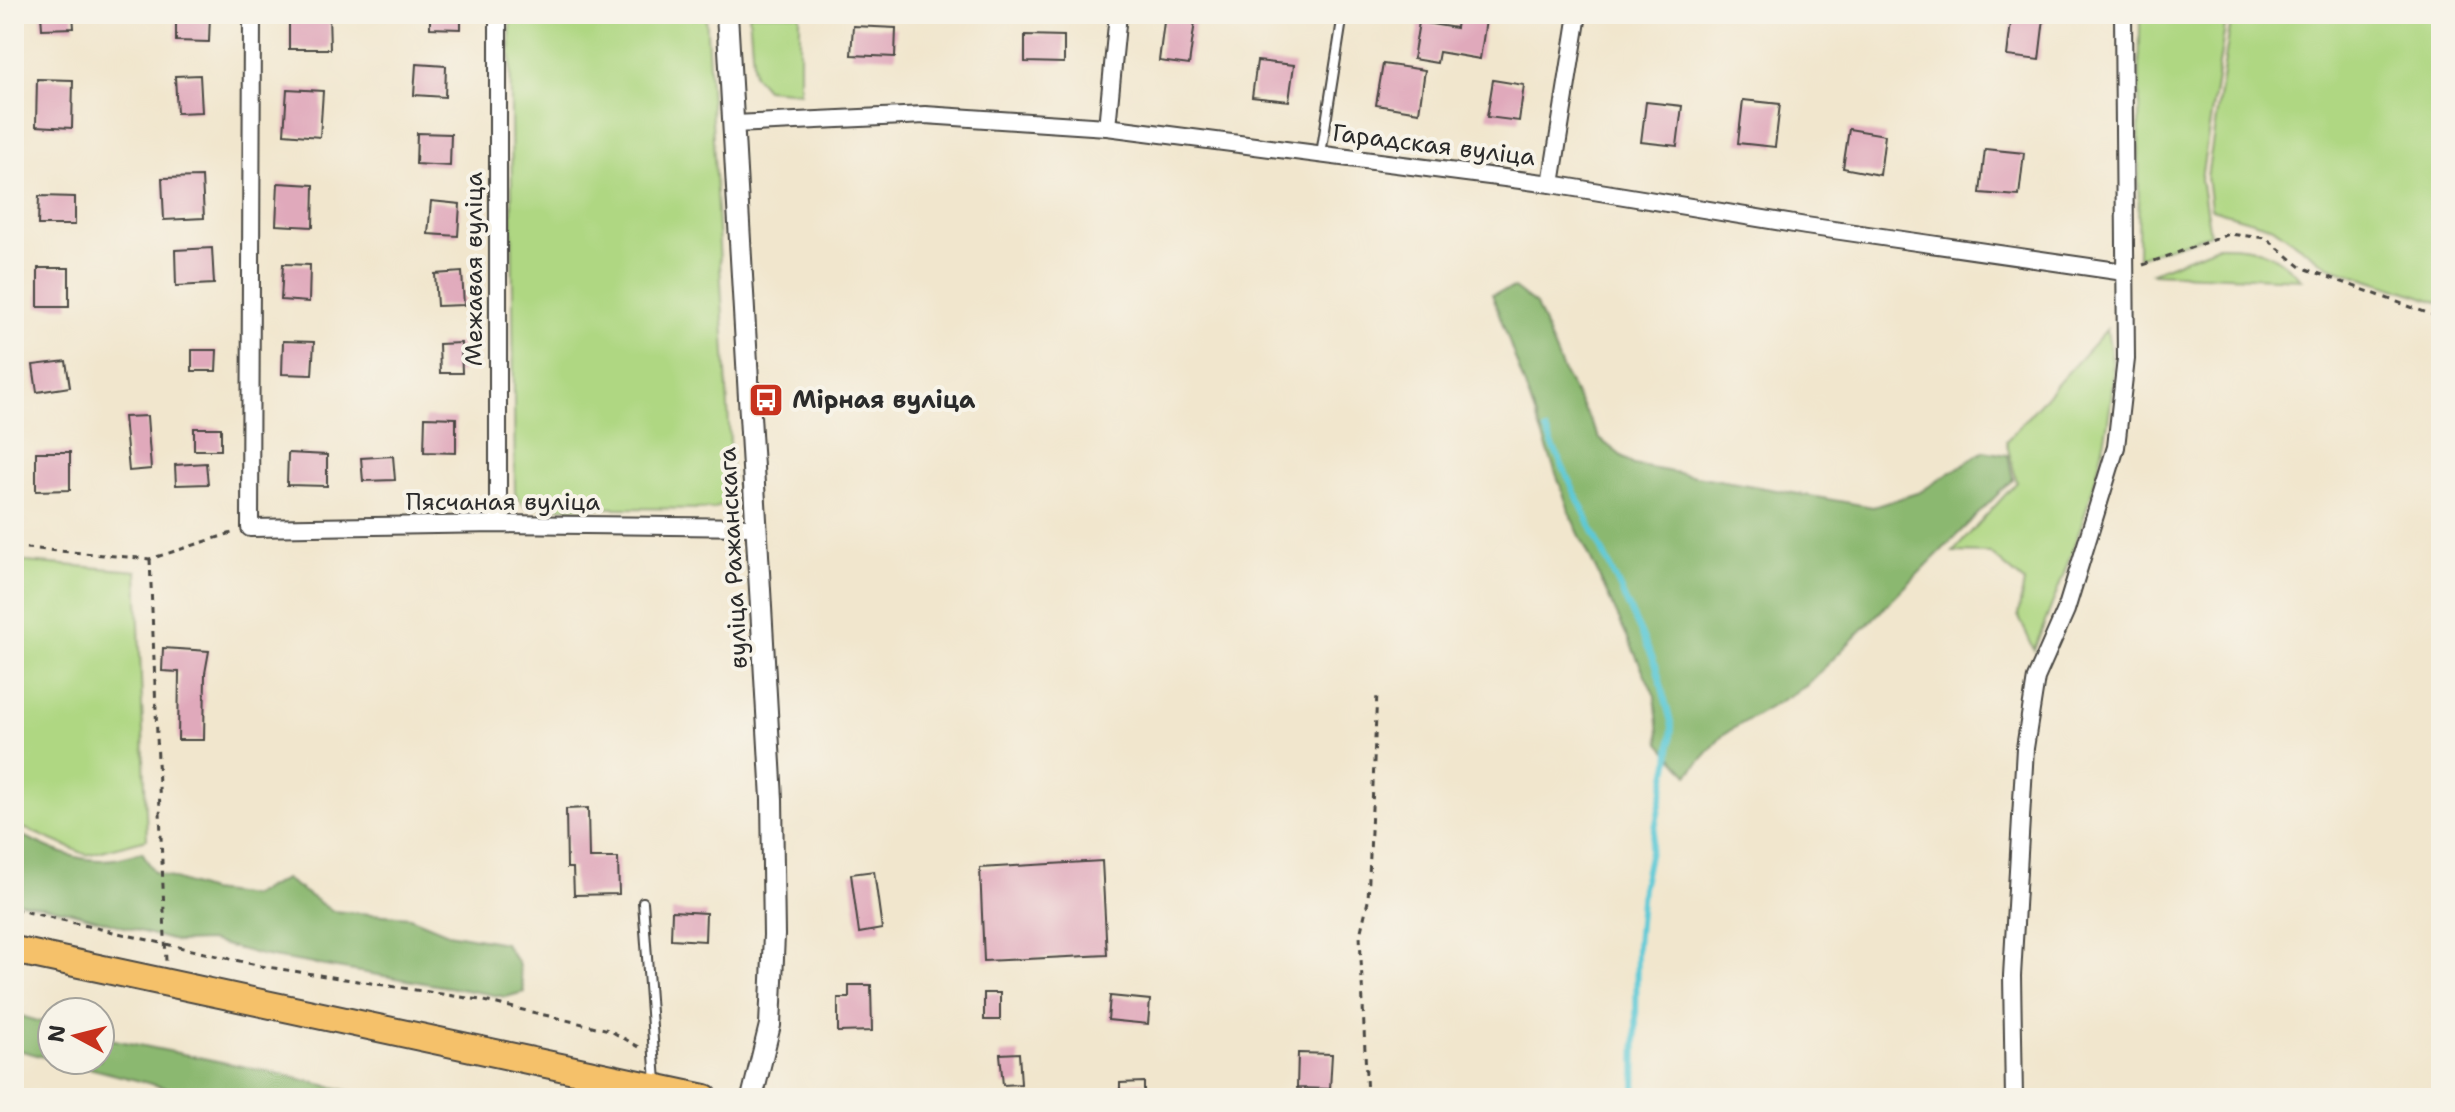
<svg xmlns="http://www.w3.org/2000/svg" width="2455" height="1112" viewBox="0 0 2455 1112" font-family="'Shantell Sans',sans-serif">
  <style>
    .green { fill: #afd782; stroke: #6d8156; stroke-width: 2 }
    .forest { fill: #8bb870; stroke: #5b724e; stroke-width: 2 }
    .lines { fill: none; stroke-linecap: round; stroke-linejoin: round }
    .stream { stroke: #5dc9d6; stroke-width: 6 }
    .building { fill: #e0a9bb }
    .service-casing { stroke: #494743; stroke-width: 12 }
    .minor-casing { stroke: #494743; stroke-width: 20 }
    .tertiary-casing { stroke: #494743; stroke-width: 24 }
    .primary-casing { stroke: #494743; stroke-width: 30 }
    .path { stroke: #494743; stroke-width: 3; stroke-dasharray: 6 6; stroke-linecap: butt }
    .service { stroke: #fff; stroke-width: 8 }
    .minor { stroke: #fff; stroke-width: 16 }
    .tertiary { stroke: #fff; stroke-width: 20 }
    .primary { stroke: #f5c16b; stroke-width: 26 }
    .labels { text-anchor: middle; dominant-baseline: central; stroke-width: 8; stroke-linejoin: round; paint-order: stroke }
    .street-label { font-size: 24px; fill: #2b2b2b; stroke: #f7f3e8 }
    .poi-label { font-size: 24px; font-weight: bold; fill: #2b2b2b; stroke: #f7f3e8; text-anchor: start }
  </style>
  <rect width="100%" height="100%" fill="#f7f3e8"/>
  <filter id="ink" filterUnits="userSpaceOnUse"><feTurbulence type="fractalNoise" baseFrequency=".0125" numOctaves="2"/><feDisplacementMap in="SourceGraphic" scale="16" xChannelSelector="R" yChannelSelector="G"/><feConvolveMatrix kernelMatrix="1 2 1 2 8 2 1 2 1" color-interpolation-filters="sRGB"/></filter>
  <filter id="wash" filterUnits="userSpaceOnUse"><feTurbulence type="fractalNoise" baseFrequency=".006" numOctaves="4" result="noise"/><feDisplacementMap in="SourceGraphic" scale="32" xChannelSelector="R" yChannelSelector="G"/><feGaussianBlur stdDeviation="1.8" result="paint"/><feColorMatrix in="noise" values="0 0 0 0 0 0 0 0 0 0 0 0 0 0 0 0 0 1.4 0 .05"/><feComposite in="paint" operator="in"/></filter>
  <g filter="url(#wash)">
    <rect width="100%" height="100%" fill="#f1e6cd"/>
    <g class="green">
      <polygon points="510,14 706,14 733,497 714,509 525,507 515,493"/>
      <polygon points="749,14 800,14 800,92 766,89 754,75"/>
      <polygon points="2140,14 2227,14 2201,179 2210,234 2138,257"/>
      <polygon points="2232,14 2441,14 2441,303 2328,266 2273,227 2211,209 2207,177"/>
      <path d="M2217 246C2258 245 2272 251 2301 279L2150 273Z"/>
      <path d="M2107 329C2109 345 2114 362 2113 378 2107 472 2068 564 2034 650L2018 615 2024 582 1990 553 1953 552 2017 482 2006 441Z"/>
      <polygon points="14,561 137,571 147,839 87,855 14,824"/>
    </g>
    <g class="forest">
      <polygon points="1514,288 1536,305 1564,373 1600,439 1633,465 1873,507 1920,492 1984,451 2008,455 2013,479 1806,686 1724,734 1688,775 1660,743 1655,696 1573,521 1492,294"/>
      <path d="M14 832C61 853 89 871 142 852L154 872 209 891 252 896 285 879 332 911 410 917 448 933 504 943 518 963 524 992 506 997 261 955 210 941 178 942 68 911 14 901Z"/>
      <polygon points="14,1014 52,1025 52,1059 14,1049"/>
      <polygon points="100,1037 276,1073 376,1098 206,1098 58,1060 100,1060"/>
    </g>
    <g class="lines">
      <polyline class="stream" points="1546,431 1656,665 1672,726 1669,763 1642,888 1637,945 1635,1098"/>
    </g>
    <g id="blocks">
      <g class="building">
        <polygon points="41,14 73,14 74,28 42,29"/>
        <polygon points="176,14 210,14 209,42 176,41"/>
        <polygon points="289,14 329,14 330,49 289,49"/>
        <polygon points="430,14 461,14 461,29 430,28"/>
        <polygon points="1165,14 1196,14 1189,65 1159,61"/>
        <polygon points="1458,14 1487,14 1480,59 1439,52 1437,63 1413,59 1419,22 1456,28"/>
        <polygon points="2012,14 2044,18 2039,60 2007,56"/>
        <polygon points="853,26 896,28 895,57 851,55"/>
        <polygon points="1025,35 1064,36 1064,63 1025,62"/>
        <polygon points="1257,61 1294,65 1289,101 1252,97"/>
        <polygon points="416,64 446,66 445,97 414,95"/>
        <polygon points="1383,64 1425,70 1419,112 1376,105"/>
        <polygon points="200,75 202,112 177,113 175,76"/>
        <polygon points="37,79 73,80 72,128 36,126"/>
        <polygon points="1493,80 1524,85 1519,121 1487,117"/>
        <polygon points="287,89 323,91 320,137 284,134"/>
        <polygon points="1743,100 1780,104 1775,147 1738,143"/>
        <polygon points="1646,102 1682,106 1677,146 1641,142"/>
        <polygon points="1849,129 1885,135 1880,175 1843,168"/>
        <polygon points="417,133 451,134 450,166 416,164"/>
        <polygon points="1985,149 2024,153 2019,196 1980,193"/>
        <polygon points="202,177 204,218 164,220 162,178"/>
        <polygon points="278,183 314,185 313,227 276,225"/>
        <polygon points="39,196 75,197 75,225 38,225"/>
        <polygon points="431,201 460,204 458,236 428,234"/>
        <polygon points="212,248 214,284 176,286 175,250"/>
        <polygon points="283,264 310,265 309,302 281,300"/>
        <rect x="38" y="268" width="31" height="39"/>
        <polygon points="462,272 464,305 437,306 435,274"/>
        <polygon points="283,341 314,342 312,375 282,374"/>
        <polygon points="461,343 462,373 440,373 439,344"/>
        <polygon points="192,350 217,350 216,371 192,371"/>
        <polygon points="66,361 70,387 37,392 33,365"/>
        <polygon points="147,416 151,469 129,471 124,417"/>
        <polygon points="425,417 456,418 456,453 424,452"/>
        <rect x="194" y="428" width="27" height="22"/>
        <polygon points="36,452 70,452 70,490 36,491"/>
        <polygon points="288,453 327,455 327,486 287,485"/>
        <polygon points="393,456 395,480 363,481 361,458"/>
        <polygon points="206,463 208,484 176,485 175,465"/>
        <polygon points="163,648 209,651 205,673 204,740 178,740 179,672 162,671"/>
        <polygon points="588,808 589,858 618,858 619,894 574,895 573,868 567,868 566,809"/>
        <polygon points="1102,861 1107,955 984,961 980,868"/>
        <polygon points="874,871 882,929 859,933 851,874"/>
        <polygon points="672,911 706,913 705,941 671,939"/>
        <polygon points="849,985 871,985 872,1031 838,1032 838,998 849,998"/>
        <rect x="984" y="993" width="16" height="27"/>
        <polygon points="1110,996 1150,1000 1148,1024 1108,1020"/>
        <polygon points="1019,1053 1021,1084 1003,1085 1000,1054"/>
        <polygon points="1298,1053 1332,1054 1330,1089 1297,1088"/>
        <polygon points="1144,1082 1144,1098 1120,1098 1120,1083"/>
      </g>
    </g>
  </g>
  <g filter="url(#ink)">
    <use href="#blocks" fill-opacity="0" stroke="#494743" stroke-width="2"/>
    <g class="lines">
      <g class="service-casing">
        <g id="service">
          <polyline points="1321,154 1343,14"/>
          <polyline points="643,902 656,1082"/>
        </g>
      </g>
      <g class="minor-casing">
        <g id="minor">
          <polyline points="252,14 250,528 498,524 757,527"/>
          <polyline points="498,14 498,524"/>
          <polyline points="734,124 925,115 1107,127 1551,184 1806,226 2124,272"/>
          <polyline points="1107,127 1118,14"/>
          <polyline points="1551,184 1578,14"/>
          <polyline points="2014,1098 2012,976 2025,748 2036,678 2066,610 2116,447 2126,359 2123,14"/>
        </g>
      </g>
      <g class="tertiary-casing">
        <polyline id="tertiary" points="727,14 772,799 774,935 770,1025 752,1098"/>
      </g>
      <g class="primary-casing">
        <polyline id="primary" points="14,950 705,1098"/>
      </g>
      <g class="path">
        <polyline points="2143,265 2229,234 2266,238 2301,267 2441,318"/>
        <polyline points="14,547 150,559 235,532"/>
        <polyline points="150,559 166,962"/>
        <polyline points="14,909 261,966 480,1000 609,1030 641,1048"/>
        <polyline points="1367,1098 1360,935 1368,901 1377,692"/>
      </g>
      <use href="#service" class="service"/>
      <use href="#minor" class="minor"/>
      <use href="#tertiary" class="tertiary"/>
      <use href="#primary" class="primary"/>
    </g>
  </g>
  <defs>
    <g id="bus-square" transform="scale(1.8)"><rect x="-9" y="-9" width="18" height="18" rx="4" fill="#c8321e" stroke="#f7f3e8"/><path d="M-5-6H5V4H4V6H2V4H-2V6H-4V4H-5ZM-3.5-4V0h7V-4ZM-3.5 1.2v1.5H-2V1.2ZM2 1.2v1.5H3.5V1.2Z" fill="#fff"/></g>
  </defs>
  <g fill-rule="evenodd">
    <use href="#bus-square" x="766" y="400"/>
  </g>
  <g class="labels">
    <g class="street-label">
      <text transform="translate(1434 145) rotate(7)">Гарадская вуліца</text>
      <text transform="translate(474 269) rotate(-90)">Межавая вуліца</text>
      <text x="503" y="502">Пясчаная вуліца</text>
      <text transform="translate(733 558) rotate(-93)">вуліца Ражанскага</text>
    </g>
    <g class="poi-label">
      <text x="792" y="400">Мірная вуліца</text>
    </g>
  </g>
  <rect width="2455" height="1112" fill="none" stroke="#f7f3e8" stroke-width="48"/>
  <g transform="translate(76 1036) rotate(277)"><circle r="38" fill="#f7f3e8" stroke="#a5a39c" stroke-width="2"/>
  <path d="M0-6L14 30L0 20L-14 30Z" fill="#c8321e"/>
  <text y="-12" font-size="22" font-weight="bold" text-anchor="middle" fill="#2b2b2b">N</text>
  </g>
</svg>
